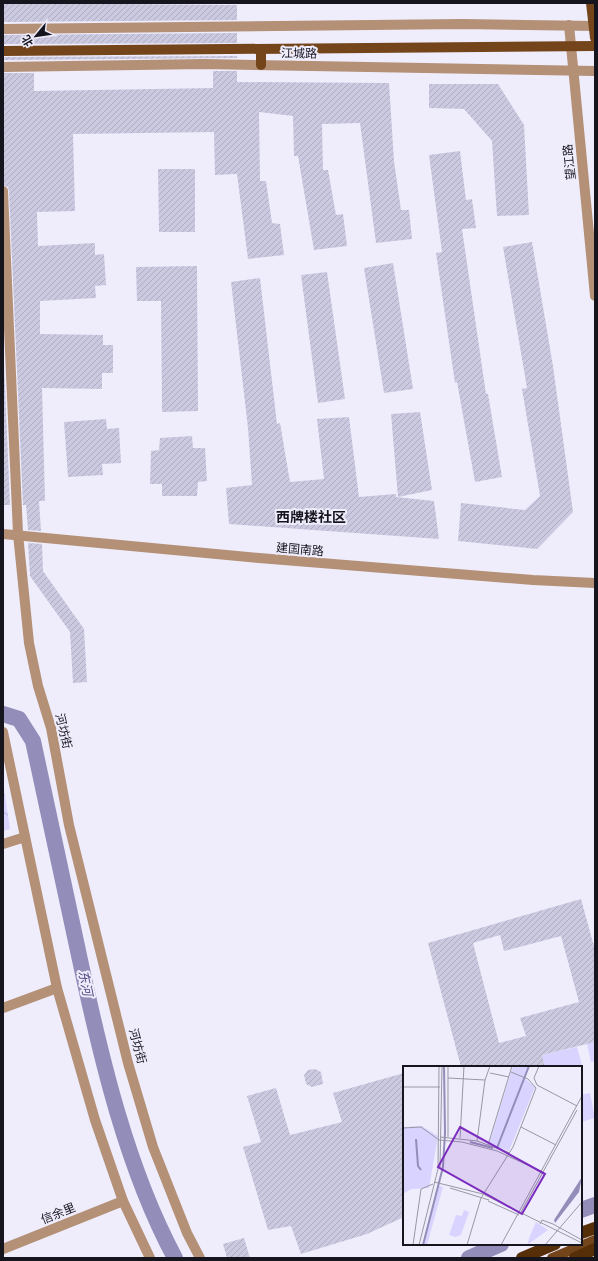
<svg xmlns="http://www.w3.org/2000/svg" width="598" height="1261" viewBox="0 0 598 1261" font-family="Quicksand,'Noto Sans SC',sans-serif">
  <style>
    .grass { fill: #d8d3ff }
    .park { fill: url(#park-crowns) }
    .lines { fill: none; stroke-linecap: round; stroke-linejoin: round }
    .canal { stroke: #938db9; stroke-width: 16 }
    .building { fill: url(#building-hatch); fill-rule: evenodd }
    .minor { stroke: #b39076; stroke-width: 10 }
    .major { stroke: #74451b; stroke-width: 10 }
    .highway { stroke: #562f08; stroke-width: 12 }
    .major-bridge { stroke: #74451b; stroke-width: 10 }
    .labels { text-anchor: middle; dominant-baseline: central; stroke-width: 4; stroke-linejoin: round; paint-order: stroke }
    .street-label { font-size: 12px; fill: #16151e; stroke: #efedfc }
    .water-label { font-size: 13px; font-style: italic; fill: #564c87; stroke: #efedfc }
    .quarter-label { font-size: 14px; font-weight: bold; fill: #16151e; stroke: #efedfc }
    .inset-river { fill: none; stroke: #938db9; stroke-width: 2 }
    .inset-road { fill: none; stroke: #9897a3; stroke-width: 1 }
    .view { fill: #7b2cbf; fill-opacity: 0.15; stroke: #7b2cbf; stroke-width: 2 }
    .inset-edge { fill: none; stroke: #16151e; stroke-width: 2 }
  </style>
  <defs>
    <pattern id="park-crowns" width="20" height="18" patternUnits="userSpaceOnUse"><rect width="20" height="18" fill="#d8d3ff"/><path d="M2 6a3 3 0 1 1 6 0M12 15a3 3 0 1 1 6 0" fill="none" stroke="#b9b4da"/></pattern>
    <pattern id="building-hatch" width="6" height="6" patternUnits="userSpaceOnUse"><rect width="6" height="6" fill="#cbc9e0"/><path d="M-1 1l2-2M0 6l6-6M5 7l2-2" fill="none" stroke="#aeacc0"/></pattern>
  </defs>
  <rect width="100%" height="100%" fill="#efedfc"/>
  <g class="grass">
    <polygon points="595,1042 595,1061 591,1062 587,1044"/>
    <polygon points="577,1047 582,1065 545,1067 542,1055"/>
    <polygon points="590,1093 595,1118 581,1122 581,1095"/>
  </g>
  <polygon class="park" points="3,782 10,829 3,831"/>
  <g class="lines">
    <g class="canal">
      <path d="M3 714 19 719 33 741C49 814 64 887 80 960 101 1058 127 1169 175 1258"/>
      <polyline points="581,1210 595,1205"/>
      <polyline points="469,1258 501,1244"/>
    </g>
  </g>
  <g class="building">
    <polygon points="3,3 237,5 237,20 3,22"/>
    <polygon points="237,33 237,43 3,44 3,35"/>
    <polygon points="237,56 237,58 3,60 3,57"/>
    <polygon points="213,71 237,71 237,82 389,83 394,161 401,210 409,210 412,239 376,243 360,123 322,124 323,170 328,170 336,215 343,214 347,246 314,250 298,156 294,156 293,116 259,112 260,181 266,181 272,223 280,224 284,255 248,259 237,174 215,175 214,132 73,134 75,211 37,212 38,246 95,243 95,255 104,254 106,285 95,286 96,298 40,301 40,334 103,335 103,345 113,345 113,373 102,373 102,389 42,388 45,501 39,501 41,531 28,530 26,505 23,505 9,191 8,187 3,185 3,73 34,73 34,91 213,88"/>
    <polygon points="429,84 498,84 524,125 529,215 497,216 492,141 464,109 429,108"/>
    <polygon points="460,151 466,200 472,199 476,228 462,229 486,394 488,394 502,477 475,482 457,382 455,383 436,253 442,252 429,155"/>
    <polygon points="158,169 195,169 195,232 159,232"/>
    <polygon points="532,242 553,366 573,512 537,549 458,541 461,503 525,510 540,496 522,389 527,388 503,247"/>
    <polygon points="393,263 413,389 384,393 364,268"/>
    <polygon points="197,266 198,411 162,412 161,301 137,301 136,267"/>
    <polygon points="327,272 345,399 318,403 301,275"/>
    <polygon points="260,278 277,424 280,423 290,482 324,479 317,419 349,417 359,497 396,494 396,497 434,501 439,539 229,524 226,488 252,485 248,428 231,282"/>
    <polygon points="3,340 10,505 3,505"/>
    <polygon points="420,412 432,490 398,497 391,414"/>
    <polygon points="106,419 107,429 119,428 121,463 102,464 103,475 68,477 64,422"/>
    <polygon points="192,436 193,448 205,448 207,481 198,482 197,496 162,496 162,484 150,484 151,451 159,450 160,438"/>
    <polygon points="28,543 42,544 43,571 84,629 87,682 73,683 70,632 30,576"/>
    <path d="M581 899 595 950V1042L542 1055 545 1067H461L428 943ZM500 935 504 951 561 936 579 1002 520 1018 526 1036 499 1043 473 943Z"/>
    <polygon points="315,1069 321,1072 323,1084 312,1087 306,1084 304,1075 308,1070"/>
    <polygon points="404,1073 404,1217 367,1234 301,1254 291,1226 268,1230 243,1147 261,1142 247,1096 276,1088 290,1135 342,1122 333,1093"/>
    <polygon points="244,1238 250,1258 227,1258 223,1244"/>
  </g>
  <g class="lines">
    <g class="minor">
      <polyline points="569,25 595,296"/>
      <polyline points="3,29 463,24 595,26"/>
      <polyline points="3,67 204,64 595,71"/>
      <polyline points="3,191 18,534 29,643 38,686 51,728 69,825 128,1063 153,1147 187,1233 200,1258"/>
      <polyline points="3,534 259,558 533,580 595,583"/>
      <polyline points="3,732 57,988 95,1120 123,1201 150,1258"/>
      <polyline points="3,844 25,837"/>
      <polyline points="3,1008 57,988"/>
      <polyline points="3,1249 123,1201"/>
    </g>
    <g class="major">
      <polyline points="261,49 261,65"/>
      <polyline points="3,51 595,46"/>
      <polyline points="552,1258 595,1240"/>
    </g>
    <g class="highway">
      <polyline points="581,1233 595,1228"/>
      <polyline points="522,1258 555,1244"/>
      <polyline points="575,1258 595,1249"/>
    </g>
    <polyline class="major-bridge" points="591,3 595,38"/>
  </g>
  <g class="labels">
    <g class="street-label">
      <text transform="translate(299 53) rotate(1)">江城路</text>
      <text transform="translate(569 162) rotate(-96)">望江路</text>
      <text transform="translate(300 549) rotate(5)">建国南路</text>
      <text transform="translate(64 731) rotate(77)">河坊街</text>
      <text transform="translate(138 1046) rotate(75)">河坊街</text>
      <text transform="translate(58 1213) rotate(-22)">信余里</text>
    </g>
    <g class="water-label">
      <text transform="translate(86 983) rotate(78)">东河</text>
    </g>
    <g class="quarter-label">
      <text x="311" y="517">西牌楼社区</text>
    </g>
  </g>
  <g transform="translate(403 1066)">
    <rect width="179" height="179" fill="#efedfc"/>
    <path d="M61 144 66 146 58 169 52 171 46 169 53 149 59 150Z" fill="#d8d3ff"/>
    <path d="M110 0H126L121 12 132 21 106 85 86 78ZM19 60 35 70 26 122 8 123 0 128V61ZM36 120 40 121 24 179H20ZM133 156 145 164 124 179 127 170Z" fill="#d8d3ff"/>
    <path d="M179 111 176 126 152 157 151 154Z" fill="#938db9"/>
    <path class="inset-river" d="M13 73 15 100 18 104M67 76 90 82M94 82 126 0M20 179 40 101 42 67 41 0"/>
    <path class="inset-road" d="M45 0V71M87 7 106 11M45 12 82 14M134 19 174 40M134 19 131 12 136 0M0 21H37M118 61 153 79M0 62 18 61 36 74 59 76 94 85 140 106M37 71 74 75 107 87M57 72 61 0M74 75 82 14 87 0M85 79 109 0M37 101 39 0M31 116 80 128 179 177M47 122 86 134M85 135 116 149M117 148 174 44M137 158 139 154 150 158 179 174M10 179 18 123 30 118M16 179 35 103 36 0M64 179 78 132 110 81 133 22 125 13 108 6M98 179 179 30M142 179 179 136"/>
    <path class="view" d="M57 61 142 108 119 148 35 101Z"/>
    <rect width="179" height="179" class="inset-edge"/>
  </g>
  <rect width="598" height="1261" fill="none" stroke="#16151e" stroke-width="8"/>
  <g transform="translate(36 36) rotate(241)" stroke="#efedfc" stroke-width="3" paint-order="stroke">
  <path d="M0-3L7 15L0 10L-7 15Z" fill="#16151e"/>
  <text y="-6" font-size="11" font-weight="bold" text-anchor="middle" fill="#16151e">北</text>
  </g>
</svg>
